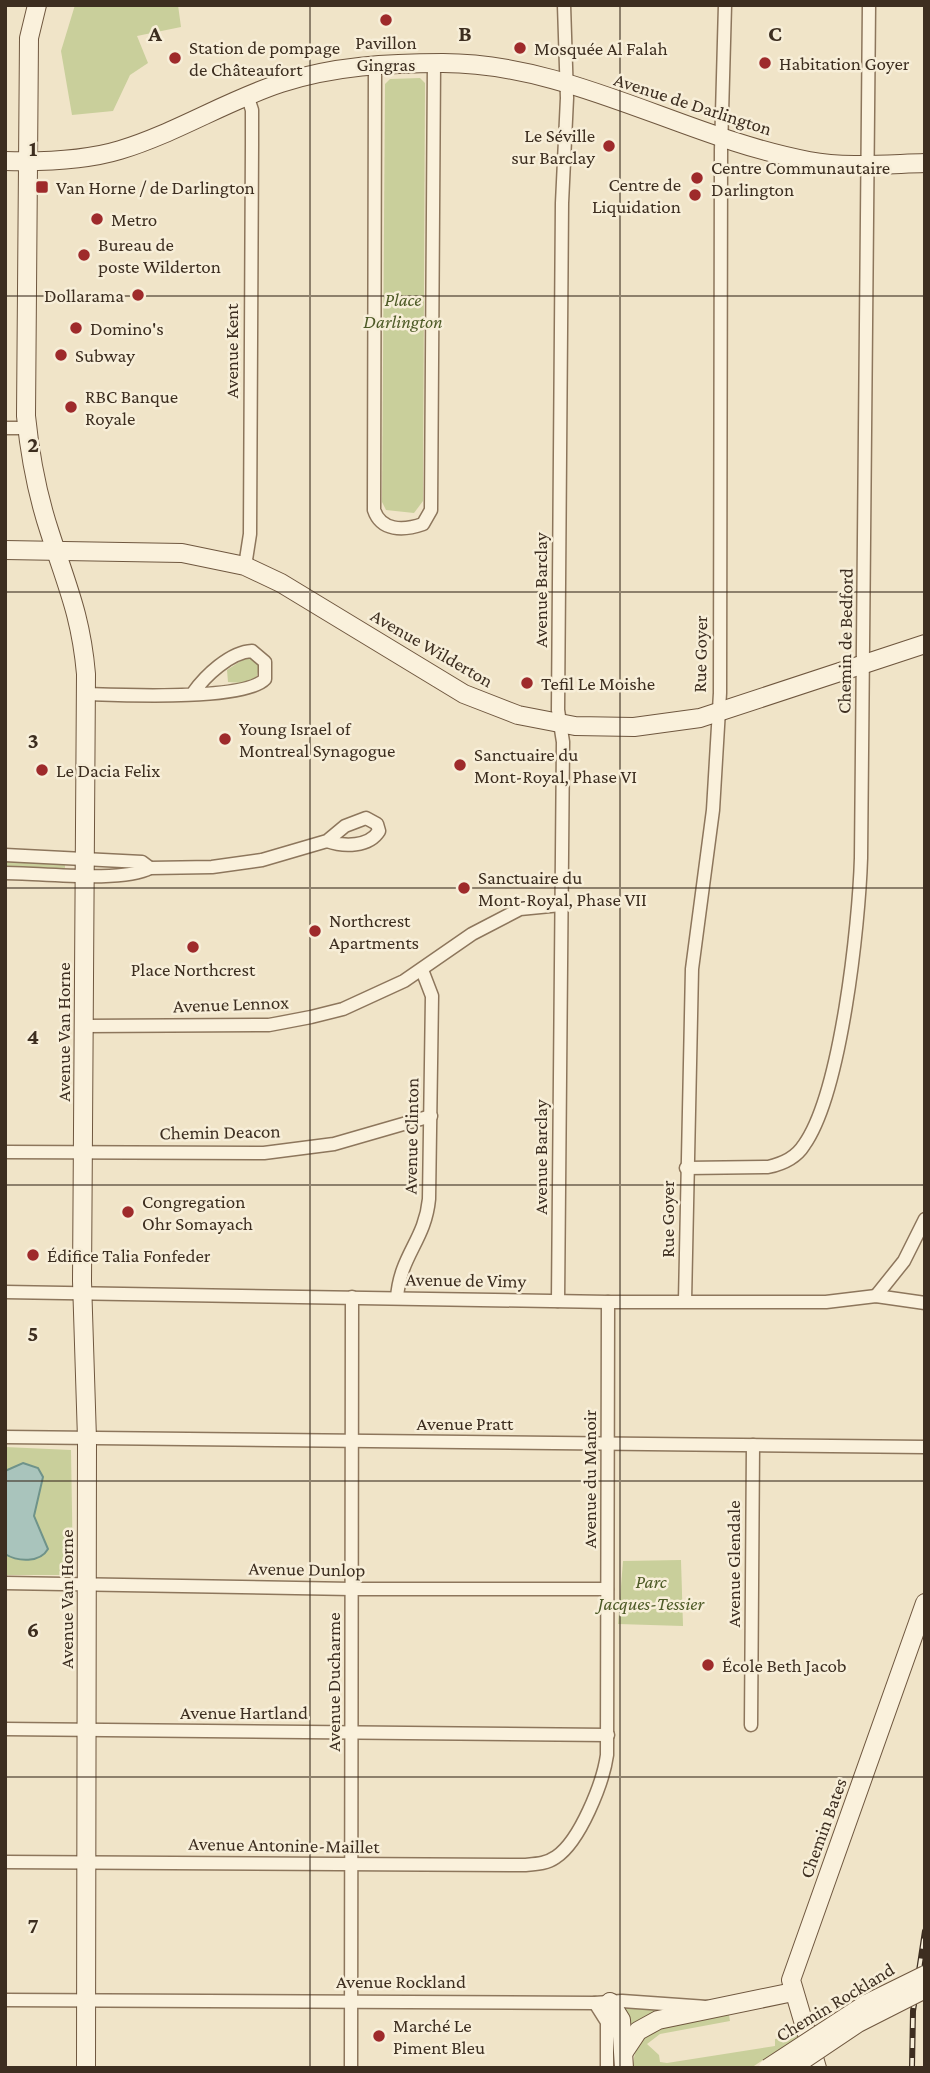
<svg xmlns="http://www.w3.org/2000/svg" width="930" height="2073" viewBox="0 0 930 2073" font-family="'Crimson Pro',serif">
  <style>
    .green { fill: #c9cf9b }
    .water { fill: #a9c4bc; stroke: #6f938a; stroke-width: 2 }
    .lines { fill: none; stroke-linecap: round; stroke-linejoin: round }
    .street-casing { stroke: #8d765c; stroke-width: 15 }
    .secondary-casing { stroke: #6f573f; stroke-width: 20 }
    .street { stroke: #faf1dc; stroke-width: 12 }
    .secondary { stroke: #faf1dc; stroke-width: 18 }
    .rail-casing { stroke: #3d2e20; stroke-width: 6 }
    .rail { stroke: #f7eed8; stroke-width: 3.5; stroke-dasharray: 10; stroke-linecap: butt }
    .secondary-bridge-casing { stroke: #6f573f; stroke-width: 20; stroke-linecap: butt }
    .secondary-bridge { stroke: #faf1dc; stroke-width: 18 }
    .grid { fill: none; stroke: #3d2e20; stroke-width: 2; stroke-opacity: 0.55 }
    .poi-dot { fill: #9e2a2b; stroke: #f7eed8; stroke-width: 2.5 }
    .labels { text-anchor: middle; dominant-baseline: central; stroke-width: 5; stroke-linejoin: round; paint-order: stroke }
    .poi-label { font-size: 19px; fill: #3d2e20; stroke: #f7eed8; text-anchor: start }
    .street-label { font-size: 19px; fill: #3d2e20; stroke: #f7eed8 }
    .park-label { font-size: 19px; font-style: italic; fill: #4d5a26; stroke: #f7eed8 }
    .grid-label { font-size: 23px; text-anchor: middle; font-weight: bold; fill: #3d2e20; stroke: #f7eed8; stroke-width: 5; stroke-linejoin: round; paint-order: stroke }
  </style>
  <rect width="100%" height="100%" fill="#f0e4c8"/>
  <g class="green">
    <polygon points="75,5 178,5 181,27 137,36 148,63 130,75 113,111 72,115 61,51"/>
    <polygon points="420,78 425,83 423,501 414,513 386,510 382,502 385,84 390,79"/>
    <polygon points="252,658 260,665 256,679 243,683 228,682 227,670 244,659"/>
    <polygon points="5,860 65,861 65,868 5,867"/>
    <polygon points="5,1447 71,1450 73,1571 68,1575 5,1575"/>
    <polygon points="681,1560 683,1626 618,1624 623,1561"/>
    <polygon points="623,2008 681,2008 629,2031"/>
    <path d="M729 2015 730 2021 660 2034 647 2044 659 2055 660 2062 667 2063 775 2046V2039L788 2037 792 2029 797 2030 799 2036 751 2068H633C633 2019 693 2020 729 2015Z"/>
  </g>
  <path class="water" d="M23 1463 38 1468 43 1477 34 1516 48 1549C40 1563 18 1562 5 1554V1471Z"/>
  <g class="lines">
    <g class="street-casing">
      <g id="street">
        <path d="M375 65 374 510C381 531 403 531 423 524L431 510 434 63"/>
        <polyline points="5,428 27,428"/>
        <polyline points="245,566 250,534 252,144 252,110 247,95"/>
        <path d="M86 694C119 695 245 701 265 679V662L252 651C230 652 205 676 193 693"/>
        <polyline points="5,855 142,862 150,868"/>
        <path d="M5 873C40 873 122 883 150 868L212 867 262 860 327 841 345 826 366 818 377 824 379 831C369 847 344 847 327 841"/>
        <polyline points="84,1026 269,1025 311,1017 343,1009 404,981 472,934 520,909 561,905"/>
        <polyline points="5,1152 264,1153 334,1144 431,1116"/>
        <path d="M686 1168 768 1167C782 1164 796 1158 804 1145 841 1093 859 925 861 858L869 5"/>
        <polyline points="5,1292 608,1302 826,1302 876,1296 925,1303"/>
        <polyline points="876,1296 904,1261 925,1219"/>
        <path d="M397 1298C400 1255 425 1241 429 1199L432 996 422 970"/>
        <polyline points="558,1301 563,742 558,710 562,203 567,98 564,5"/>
        <polyline points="685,1301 692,969 713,810 720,693 721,150 725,5"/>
        <polyline points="5,1437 925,1447"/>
        <polyline points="5,1583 352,1589 607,1589"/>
        <polyline points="751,1725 753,1445"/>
        <polyline points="5,1729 608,1735"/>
        <path d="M5 1862 524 1865C536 1864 546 1864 556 1857 580 1841 603 1783 607 1755L608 1302"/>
        <polyline points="5,2000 595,2003 622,2001 707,2007"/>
        <polyline points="595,2003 607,2022 607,2068"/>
        <polyline points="351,2068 352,1297"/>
      </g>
    </g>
    <g class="secondary-casing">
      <g id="secondary">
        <path d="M37 5 29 38 26 416C30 456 37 494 50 533 67 586 81 616 86 674L82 1281 87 1439 86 2068"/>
        <path d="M5 161C43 162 84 161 120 150 176 133 226 101 281 83 334 66 388 63 443 63 570 63 685 138 809 161 846 168 887 164 925 163"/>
        <polyline points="5,550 182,553 245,566 281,583 464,694 518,715 575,726 634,727 700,718 925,644"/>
        <polyline points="610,2002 621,2020 624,2068"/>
        <polyline points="624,2052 638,2031 658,2020 793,1992"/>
        <polyline points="817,2068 791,1980 925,1603"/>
      </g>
    </g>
    <use href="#street" class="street"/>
    <use href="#secondary" class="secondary"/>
    <g class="rail-casing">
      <polyline id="rail" points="912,2068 913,2011 925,1931"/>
    </g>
    <use href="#rail" class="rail"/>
    <g class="secondary-bridge-casing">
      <g id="secondary-bridge">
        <polyline points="768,2068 866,2004 925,1975"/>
        <polyline points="791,2068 858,2023 925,1989"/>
      </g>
    </g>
    <use href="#secondary-bridge" class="secondary-bridge"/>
  </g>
  <path class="grid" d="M310 5V2068M620 5V2068M5 296H925M5 592H925M5 888H925M5 1185H925M5 1481H925M5 1777H925"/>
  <g class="poi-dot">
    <circle cx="386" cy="20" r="7"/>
    <circle cx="520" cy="48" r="7"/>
    <circle cx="175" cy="58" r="7"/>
    <circle cx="765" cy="63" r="7"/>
    <circle cx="609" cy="146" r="7"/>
    <circle cx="697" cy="178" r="7"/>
    <rect x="35" y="180" width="14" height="14" rx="3.5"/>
    <circle cx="695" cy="195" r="7"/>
    <circle cx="97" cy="219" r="7"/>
    <circle cx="84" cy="255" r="7"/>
    <circle cx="138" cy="295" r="7"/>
    <circle cx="76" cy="328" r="7"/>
    <circle cx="61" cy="355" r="7"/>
    <circle cx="71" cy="407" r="7"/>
    <circle cx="527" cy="683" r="7"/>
    <circle cx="225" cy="739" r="7"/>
    <circle cx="460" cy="765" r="7"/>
    <circle cx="42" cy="770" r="7"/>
    <circle cx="464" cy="888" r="7"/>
    <circle cx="315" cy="931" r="7"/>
    <circle cx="193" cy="947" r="7"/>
    <circle cx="128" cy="1212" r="7"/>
    <circle cx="33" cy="1255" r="7"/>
    <circle cx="708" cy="1665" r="7"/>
    <circle cx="379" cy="2036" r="7"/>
  </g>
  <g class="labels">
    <g class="poi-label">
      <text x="386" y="42" text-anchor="middle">Pavillon<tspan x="386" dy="22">Gingras</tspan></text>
      <text x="189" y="47">Station de pompage<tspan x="189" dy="22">de Châteaufort</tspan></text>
      <text x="534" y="48">Mosquée Al Falah</text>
      <text x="779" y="63">Habitation Goyer</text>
      <text x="595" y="135" text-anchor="end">Le Séville<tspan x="595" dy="22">sur Barclay</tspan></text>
      <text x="711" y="167">Centre Communautaire<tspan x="711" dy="22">Darlington</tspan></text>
      <text x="681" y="184" text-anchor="end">Centre de<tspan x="681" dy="22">Liquidation</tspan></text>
      <text x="56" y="187">Van Horne / de Darlington</text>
      <text x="111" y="219">Metro</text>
      <text x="98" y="244">Bureau de<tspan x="98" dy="22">poste Wilderton</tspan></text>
      <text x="124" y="295" text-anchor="end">Dollarama</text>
      <text x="90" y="328">Domino's</text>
      <text x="75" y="355">Subway</text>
      <text x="85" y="396">RBC Banque<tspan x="85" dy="22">Royale</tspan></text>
      <text x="541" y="683">Tefil Le Moishe</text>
      <text x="239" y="728">Young Israel of<tspan x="239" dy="22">Montreal Synagogue</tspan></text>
      <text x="474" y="754">Sanctuaire du<tspan x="474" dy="22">Mont-Royal, Phase VI</tspan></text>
      <text x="56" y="770">Le Dacia Felix</text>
      <text x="478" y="877">Sanctuaire du<tspan x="478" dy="22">Mont-Royal, Phase VII</tspan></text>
      <text x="329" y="920">Northcrest<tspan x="329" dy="22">Apartments</tspan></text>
      <text x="193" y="969" text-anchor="middle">Place Northcrest</text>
      <text x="142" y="1201">Congregation<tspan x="142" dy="22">Ohr Somayach</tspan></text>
      <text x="47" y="1255">Édifice Talia Fonfeder</text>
      <text x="722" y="1665">École Beth Jacob</text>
      <text x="393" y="2025">Marché Le<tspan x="393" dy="22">Piment Bleu</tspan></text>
    </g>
    <g class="street-label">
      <text transform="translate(693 104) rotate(18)">Avenue de Darlington</text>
      <text transform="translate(231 351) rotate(-90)">Avenue Kent</text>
      <text transform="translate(540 590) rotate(-90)">Avenue Barclay</text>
      <text transform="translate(845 641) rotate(-89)">Chemin de Bedford</text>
      <text transform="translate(432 648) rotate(30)">Avenue Wilderton</text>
      <text transform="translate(700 654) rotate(-89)">Rue Goyer</text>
      <text transform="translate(231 1004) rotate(-2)">Avenue Lennox</text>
      <text transform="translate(63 1032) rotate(-90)">Avenue Van Horne</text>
      <text transform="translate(220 1132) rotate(-1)">Chemin Deacon</text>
      <text transform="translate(411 1136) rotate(-89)">Avenue Clinton</text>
      <text transform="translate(540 1157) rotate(-90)">Avenue Barclay</text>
      <text transform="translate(667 1219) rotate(-90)">Rue Goyer</text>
      <text transform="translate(466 1280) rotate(1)">Avenue de Vimy</text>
      <text x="465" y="1423">Avenue Pratt</text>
      <text transform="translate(589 1479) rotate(-90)">Avenue du Manoir</text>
      <text transform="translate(733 1564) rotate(-90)">Avenue Glendale</text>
      <text transform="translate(307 1569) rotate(1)">Avenue Dunlop</text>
      <text transform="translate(66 1599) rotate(-90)">Avenue Van Horne</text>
      <text transform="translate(333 1682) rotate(-90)">Avenue Ducharme</text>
      <text x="244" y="1712">Avenue Hartland</text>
      <text transform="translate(823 1828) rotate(-70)">Chemin Bates</text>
      <text transform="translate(284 1845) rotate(1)">Avenue Antonine-Maillet</text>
      <text x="401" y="1981">Avenue Rockland</text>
      <text transform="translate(835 2002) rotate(-31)">Chemin Rockland</text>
    </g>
    <g class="park-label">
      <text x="403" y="299">Place<tspan x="403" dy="22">Darlington</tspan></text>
      <text x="651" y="1581">Parc<tspan x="651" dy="22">Jacques-Tessier</tspan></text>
    </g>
  </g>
  <g class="grid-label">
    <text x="155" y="41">A</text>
    <text x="465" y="41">B</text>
    <text x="775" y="41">C</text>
    <text x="33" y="156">1</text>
    <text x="33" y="452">2</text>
    <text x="33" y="748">3</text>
    <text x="33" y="1044">4</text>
    <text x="33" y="1341">5</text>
    <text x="33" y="1637">6</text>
    <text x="33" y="1933">7</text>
  </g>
  <rect width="930" height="2073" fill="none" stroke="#3d2e20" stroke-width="14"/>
</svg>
